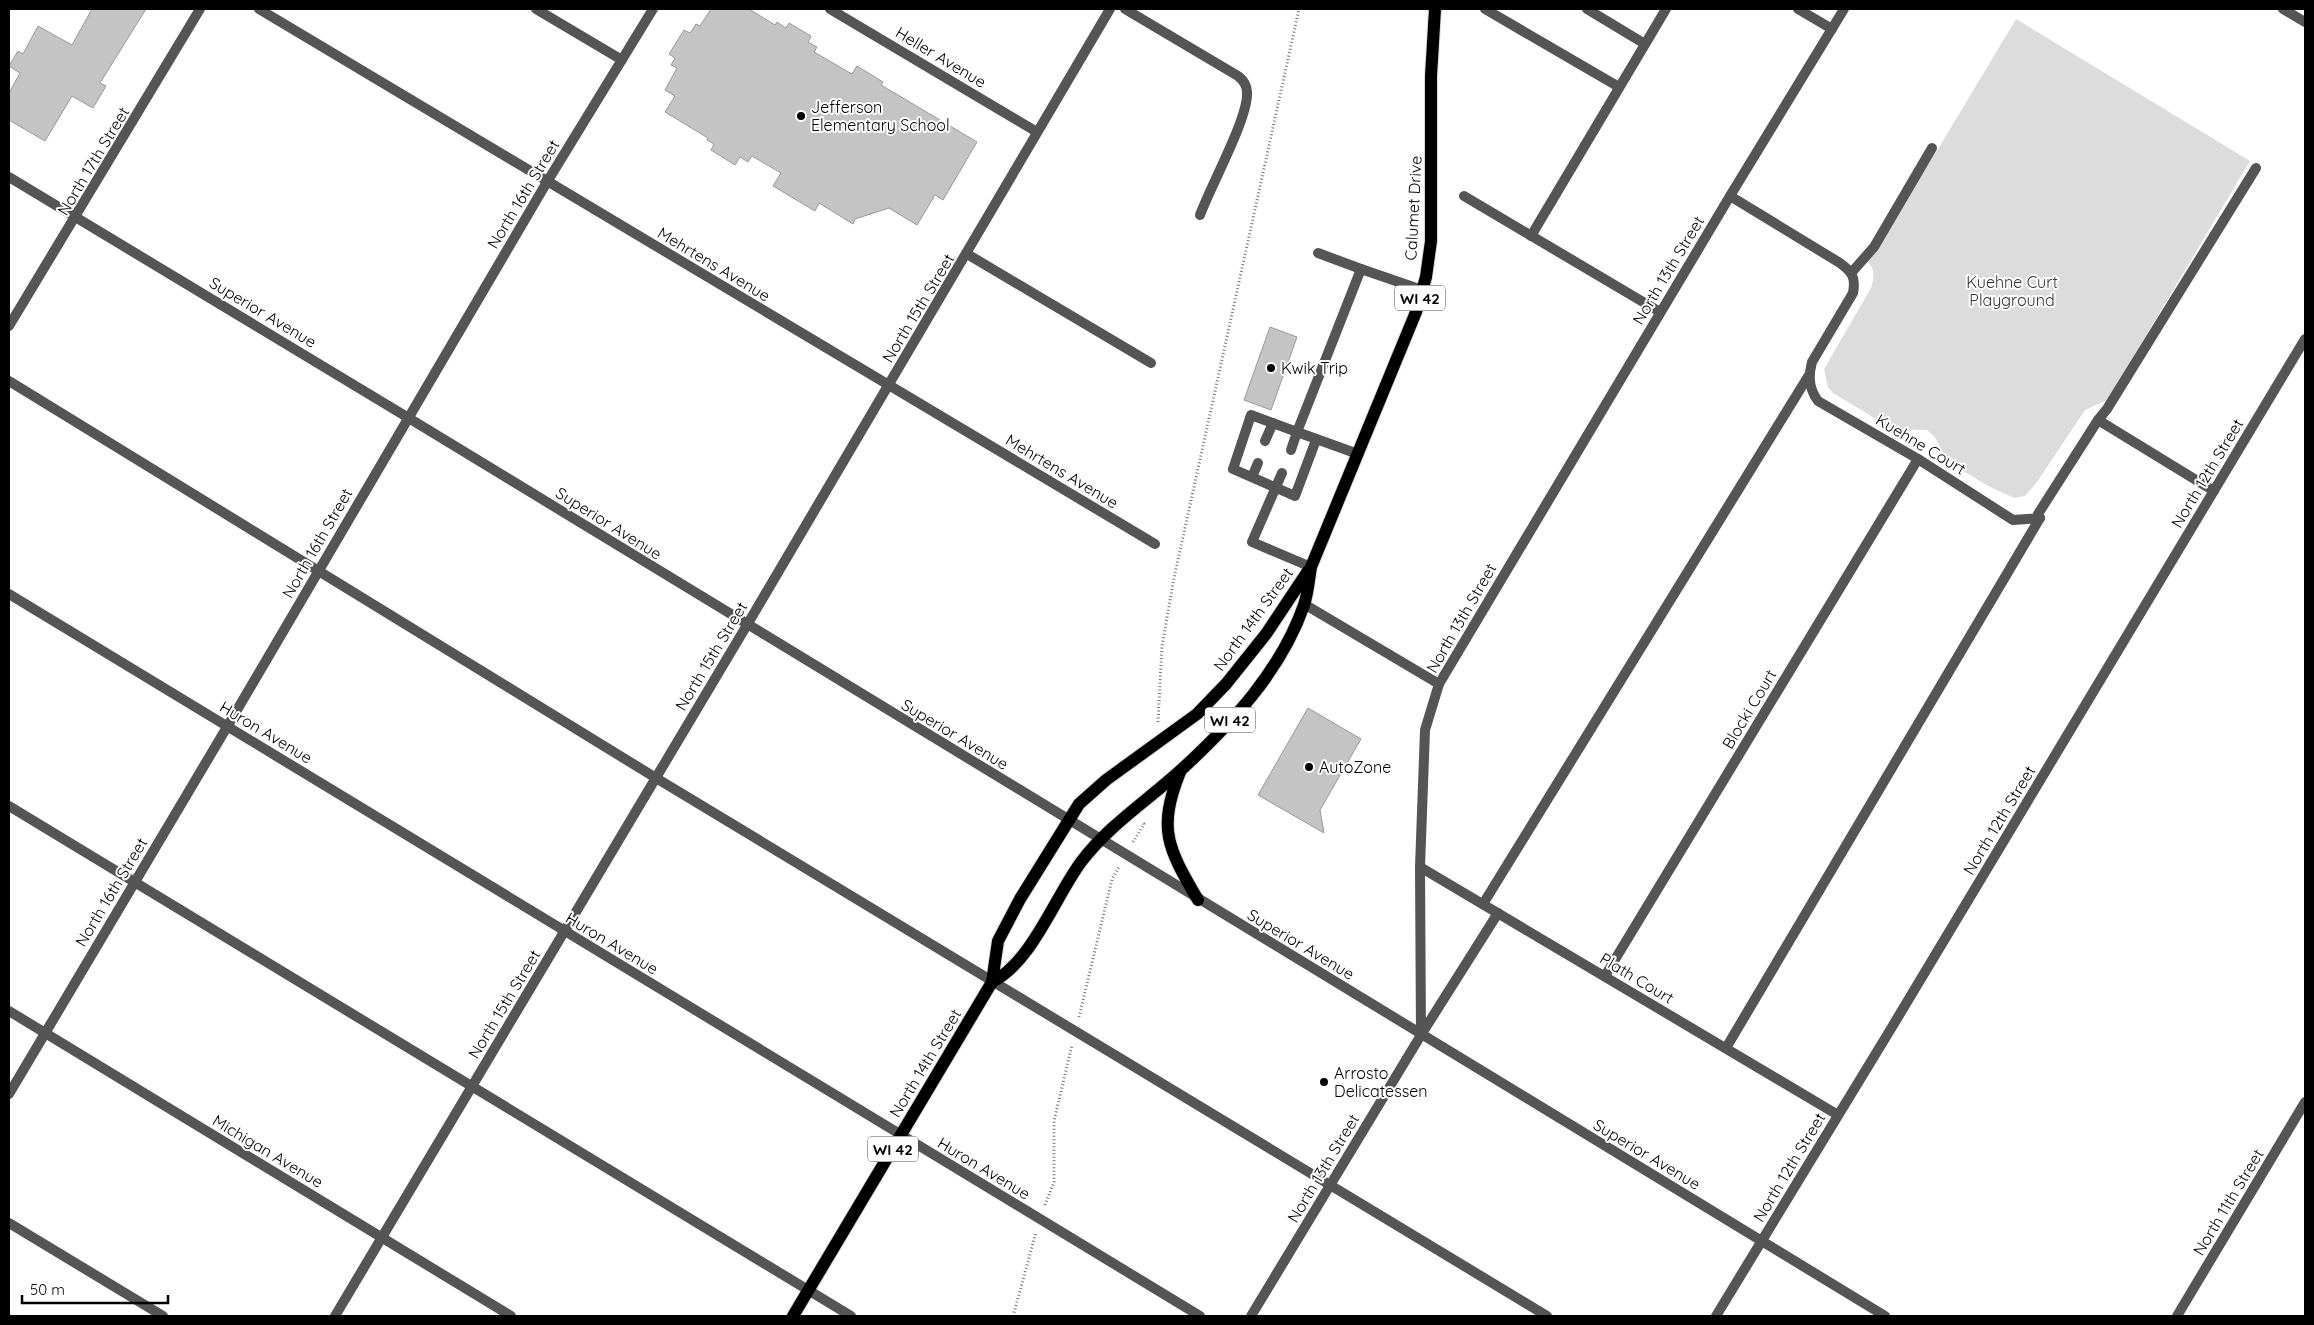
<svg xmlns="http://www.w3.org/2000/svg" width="2314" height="1325" viewBox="0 0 2314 1325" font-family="Quicksand,sans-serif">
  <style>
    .green { fill: #dcdcdc }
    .building { fill: #c4c4c4; stroke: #999 }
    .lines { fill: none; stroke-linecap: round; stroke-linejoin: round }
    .primary-casing { stroke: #dbdbdb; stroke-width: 14 }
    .path { stroke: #777; stroke-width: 3; stroke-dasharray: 1 2.5; stroke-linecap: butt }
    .service { stroke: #555; stroke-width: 10 }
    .minor { stroke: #555; stroke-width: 10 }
    .tertiary { stroke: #555; stroke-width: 10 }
    .primary { stroke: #000; stroke-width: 12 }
    .poi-dot { fill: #000; stroke: #fff; stroke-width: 2 }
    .labels { text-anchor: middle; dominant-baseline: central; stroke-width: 4; stroke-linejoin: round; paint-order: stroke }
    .shield { fill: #fff; stroke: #4c4c4c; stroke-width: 1 }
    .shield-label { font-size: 15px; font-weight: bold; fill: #000 }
    .street-label { font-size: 16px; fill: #000; stroke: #fff }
    .poi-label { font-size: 16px; fill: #000; stroke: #fff; text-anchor: start }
    .park-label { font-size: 16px; fill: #333; stroke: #fff }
  </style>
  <rect width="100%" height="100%" fill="#fff"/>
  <path class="green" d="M2016 19 2250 161 2110 396 2105 401 2085 410 2037 482 2025 496 2014 498 1988 486 1947 461 1935 437 1927 430 1893 429 1833 393 1828 387 1824 369 1871 288C1874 278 1876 268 1866 261L1938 149Z"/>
  <g class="building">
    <polygon points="92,9 146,9 100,83 106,86 93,108 72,96 45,141 9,120 9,93 20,73 9,66 18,51 23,54 38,26 72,45"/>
    <polygon points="711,9 749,9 775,25 777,22 786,28 789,23 811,36 808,42 817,47 814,52 852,74 857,66 883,82 881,85 977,142 943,200 935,195 917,225 889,208 855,219 853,224 819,203 815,211 773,186 781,173 752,156 748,162 740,157 735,165 711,150 714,144 707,140 708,138 665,112 675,96 665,90 677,68 671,65 675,58 669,54 684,30 690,33 696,24 700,26"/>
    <polygon points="1270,327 1297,337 1271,410 1244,400"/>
    <polygon points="1308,708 1361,739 1320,810 1324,833 1258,795"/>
  </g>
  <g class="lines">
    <g class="primary-casing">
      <g id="primary">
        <path d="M1180 772C1157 830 1168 848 1198 900"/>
        <path d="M992 982C1032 962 1055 897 1081 862 1109 825 1147 801 1181 770 1232 723 1281 671 1304 605 1308 593 1309 579 1311 567L1416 312 1426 277 1431 241V76L1435 9"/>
        <polyline points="793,1316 992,982 998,941 1020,899 1079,804 1106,780 1197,714 1226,684 1266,634 1308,571"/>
      </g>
    </g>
    <g class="path">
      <polyline points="1158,722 1162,646 1174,578 1299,9"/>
      <polyline points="1133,842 1144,824 1142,822"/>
      <polyline points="1079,1017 1112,879 1119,867"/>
      <polyline points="1045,1205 1054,1182 1054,1121 1072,1045"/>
      <polyline points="1013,1316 1036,1232"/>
    </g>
    <g class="service">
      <polyline points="536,9 622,60"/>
      <path d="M1125 9 1238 76C1243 80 1247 85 1247 92 1249 117 1210 187 1200 215"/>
      <polyline points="1485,9 1619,87"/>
      <polyline points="1587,9 1645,44"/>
      <polyline points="1464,196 1660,312"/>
      <polyline points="1531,236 1666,9"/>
      <polyline points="1318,253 1361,269"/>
      <polyline points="967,254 1151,363"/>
      <polyline points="1852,272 1874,247 1932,148"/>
      <polyline points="9,381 656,778 1547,1316"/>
      <polyline points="2098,420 2107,409 2256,168"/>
      <polyline points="1316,440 1295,496 1233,469 1251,415 1297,432 1361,269 1422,290"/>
      <polyline points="1265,441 1273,423"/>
      <polyline points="1291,450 1297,432 1358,454"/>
      <polyline points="1282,473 1252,542 1311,567"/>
      <polyline points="1252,477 1258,463"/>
      <polyline points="9,806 851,1316"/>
      <polyline points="1483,904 1809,375"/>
      <polyline points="1726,1048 2040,518"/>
      <polyline points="9,1223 163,1316"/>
    </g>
    <g class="minor">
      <polyline points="259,9 1155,544"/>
      <polyline points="830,9 1037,132"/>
      <polyline points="1798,9 1832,29"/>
      <polyline points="2283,9 2305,22"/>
      <path d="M1730 196 1840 263C1852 272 1856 277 1853 293L1812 362C1808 377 1809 389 1818 401L1918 459 2013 520 2040 518 2038 514 2098 420 2214 491"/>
      <polyline points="9,326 200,9"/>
      <polyline points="9,594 1200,1316"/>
      <polyline points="1304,604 1439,684"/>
      <polyline points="1420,867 1838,1115"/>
      <polyline points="1605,976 1918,459"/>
      <polyline points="9,1011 511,1316"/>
      <polyline points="1421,1035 1420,867 1425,730 1439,684 1730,196 1844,9"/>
      <polyline points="9,1094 227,727 547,182 653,9"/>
      <polyline points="335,1316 747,625 1110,9"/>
      <polyline points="1251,1316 1421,1035 1498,913"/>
      <polyline points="1716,1316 1892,1027 2305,339"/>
      <polyline points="2177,1316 2305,1102"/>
    </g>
    <polyline class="tertiary" points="9,177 407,417 1885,1316"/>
    <use href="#primary" class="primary"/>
  </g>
  <g class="poi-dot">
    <circle cx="801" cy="116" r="5"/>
    <circle cx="1271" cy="368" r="5"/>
    <circle cx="1309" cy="767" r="5"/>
    <circle cx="1324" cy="1082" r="5"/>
  </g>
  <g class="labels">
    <g class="shield">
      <rect x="1395" y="285.5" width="50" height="25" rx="4"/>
      <rect x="1205" y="707.5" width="50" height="25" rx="4"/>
      <rect x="868" y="1136.5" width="50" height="25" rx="4"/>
    </g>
    <g class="shield-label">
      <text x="1420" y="298">WI 42</text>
      <text x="1230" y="720">WI 42</text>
      <text x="893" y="1149">WI 42</text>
    </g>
    <g class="street-label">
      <text transform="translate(941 57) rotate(31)">Heller Avenue</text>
      <text transform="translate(93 161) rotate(-59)">North 17th Street</text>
      <text transform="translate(523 194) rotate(-59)">North 16th Street</text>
      <text transform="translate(1413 208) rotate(-87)">Calumet Drive</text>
      <text transform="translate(714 264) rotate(31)">Mehrtens Avenue</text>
      <text transform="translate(1668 270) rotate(-59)">North 13th Street</text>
      <text transform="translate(918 308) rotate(-59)">North 15th Street</text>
      <text transform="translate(263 312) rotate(31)">Superior Avenue</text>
      <text transform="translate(1921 444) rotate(31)">Kuehne Court</text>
      <text transform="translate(1062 471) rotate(31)">Mehrtens Avenue</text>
      <text transform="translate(2207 473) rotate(-59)">North 12th Street</text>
      <text transform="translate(609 523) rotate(32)">Superior Avenue</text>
      <text transform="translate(317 543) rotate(-60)">North 16th Street</text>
      <text transform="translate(1461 618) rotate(-60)">North 13th Street</text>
      <text transform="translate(1253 619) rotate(-54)">North 14th Street</text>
      <text transform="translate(711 656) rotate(-59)">North 15th Street</text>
      <text transform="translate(1749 709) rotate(-59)">Blocki Court</text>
      <text transform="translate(266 732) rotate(31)">Huron Avenue</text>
      <text transform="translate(955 734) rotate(31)">Superior Avenue</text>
      <text transform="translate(1999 820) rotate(-59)">North 12th Street</text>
      <text transform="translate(111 892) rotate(-59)">North 16th Street</text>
      <text transform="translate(612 943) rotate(31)">Huron Avenue</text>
      <text transform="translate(1301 944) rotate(31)">Superior Avenue</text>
      <text transform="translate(1637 978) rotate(31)">Plath Court</text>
      <text transform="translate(504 1004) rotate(-59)">North 15th Street</text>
      <text transform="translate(925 1063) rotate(-59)">North 14th Street</text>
      <text transform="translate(268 1151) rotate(31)">Michigan Avenue</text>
      <text transform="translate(1647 1154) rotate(31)">Superior Avenue</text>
      <text transform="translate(1789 1167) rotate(-59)">North 12th Street</text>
      <text transform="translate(984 1168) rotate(31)">Huron Avenue</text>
      <text transform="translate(1323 1168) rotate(-59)">North 13th Street</text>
      <text transform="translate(2228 1202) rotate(-59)">North 11th Street</text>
    </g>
    <g class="poi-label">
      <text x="811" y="107">Jefferson<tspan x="811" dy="18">Elementary School</tspan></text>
      <text x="1281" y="368">Kwik Trip</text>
      <text x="1319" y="767">AutoZone</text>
      <text x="1334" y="1073">Arrosto<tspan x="1334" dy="18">Delicatessen</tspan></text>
    </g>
    <g class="park-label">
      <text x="2012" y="282">Kuehne Curt<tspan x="2012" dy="18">Playground</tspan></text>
    </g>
  </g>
  <rect width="2314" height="1325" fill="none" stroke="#000000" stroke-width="20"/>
  <path d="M22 1295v8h146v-8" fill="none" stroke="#000000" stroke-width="2.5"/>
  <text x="30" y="1295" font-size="15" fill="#000000" stroke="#ffffff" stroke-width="4" paint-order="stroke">50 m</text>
</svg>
